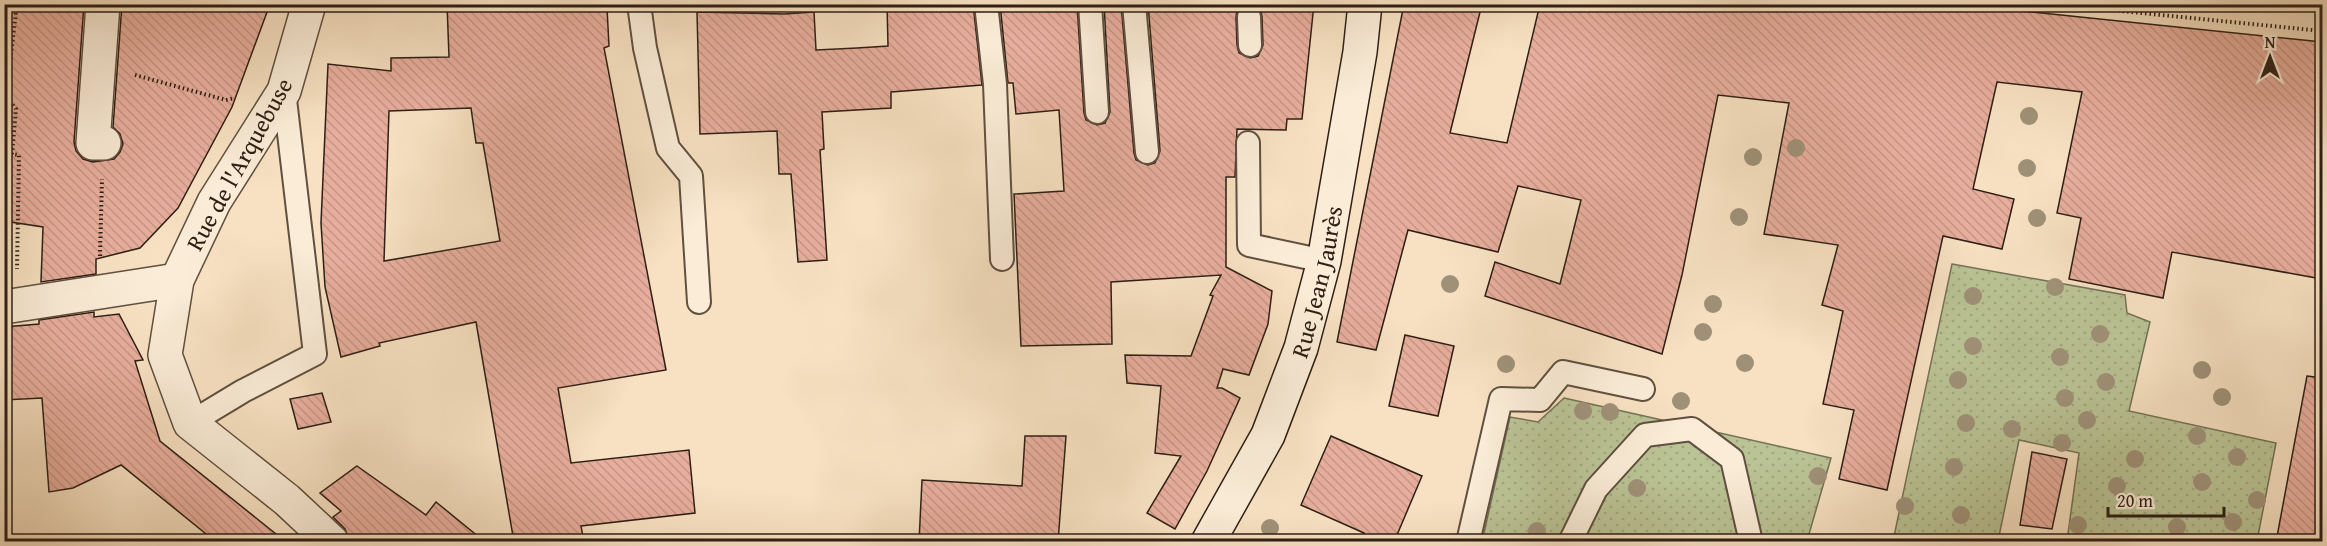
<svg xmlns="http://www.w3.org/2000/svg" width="2327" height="546" viewBox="0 0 2327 546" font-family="'Gentium Book Plus',serif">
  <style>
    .grass { fill: url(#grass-dots); stroke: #747155; stroke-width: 1.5 }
    .building { fill: url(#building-back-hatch); stroke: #2d1f15; stroke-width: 1.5; fill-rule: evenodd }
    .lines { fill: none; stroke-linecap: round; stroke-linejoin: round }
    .service-casing { stroke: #605040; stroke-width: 26 }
    .minor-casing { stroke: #605040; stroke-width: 36 }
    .secondary-casing { stroke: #2d1f15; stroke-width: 36 }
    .path { stroke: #2d1f15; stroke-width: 4; stroke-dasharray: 1.5 3; stroke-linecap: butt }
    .service { stroke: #faecd7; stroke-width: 22 }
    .minor { stroke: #faecd7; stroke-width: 33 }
    .secondary { stroke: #faecd7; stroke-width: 33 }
    .tree { fill: #9f9178 }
    .labels { text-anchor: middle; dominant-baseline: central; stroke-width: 4.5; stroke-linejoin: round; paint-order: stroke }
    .street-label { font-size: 24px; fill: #2d1f15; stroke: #faecd7 }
  </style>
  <defs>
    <pattern id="grass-dots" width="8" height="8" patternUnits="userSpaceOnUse" patternTransform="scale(1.5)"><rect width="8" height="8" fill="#bac395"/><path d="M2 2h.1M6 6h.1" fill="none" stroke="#a0a780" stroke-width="1.8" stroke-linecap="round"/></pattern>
    <pattern id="building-back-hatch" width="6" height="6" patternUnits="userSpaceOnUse" patternTransform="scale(1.5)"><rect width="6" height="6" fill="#e8ae9d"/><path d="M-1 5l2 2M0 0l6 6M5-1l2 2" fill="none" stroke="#c79586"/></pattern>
  </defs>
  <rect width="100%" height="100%" fill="#f7e1c2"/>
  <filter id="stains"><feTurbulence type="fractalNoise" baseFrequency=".00333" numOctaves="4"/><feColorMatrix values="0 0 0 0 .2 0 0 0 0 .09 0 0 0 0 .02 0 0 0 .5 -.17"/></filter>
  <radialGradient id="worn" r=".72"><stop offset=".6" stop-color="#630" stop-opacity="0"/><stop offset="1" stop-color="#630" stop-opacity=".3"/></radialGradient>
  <g class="grass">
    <polygon points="1952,264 2125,295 2127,313 2150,322 2129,411 2276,443 2257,541 2067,541 2079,453 2019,440 1998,541 1893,541"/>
    <polygon points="1564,398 1831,458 1807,541 1482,542 1510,417 1538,422"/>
  </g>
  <g class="building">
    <polygon points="4,4 84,4 74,142 76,151 83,159 93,162 114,159 120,152 123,144 120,134 113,127 122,4 270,4 232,107 178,208 140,248 96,259 96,274 41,282 43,227 4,221"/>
    <path d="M447 4 607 8 609 46 604 48 666 370 558 388 571 463 689 450 695 513 581 526 584 542H514L476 322 379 343 380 346 341 357 325 287 321 223 328 64 391 71V58L449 57ZM471 108 476 143H483L500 241 384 261 389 111Z"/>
    <polygon points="887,4 973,4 982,85 891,92 891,108 822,112 824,149 820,150 827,260 798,262 791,174 779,174 777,131 700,134 697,12 784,14 814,12 816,50 857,48 888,46"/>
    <polygon points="1000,4 1077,4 1084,113 1086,120 1097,125 1105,123 1110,112 1104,4 1121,4 1134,153 1136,160 1148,165 1155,163 1160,151 1148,4 1245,4 1237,10 1236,17 1237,45 1239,53 1250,58 1258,56 1263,45 1262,16 1260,9 1253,4 1314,4 1302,119 1287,119 1286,130 1237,129 1235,177 1226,177 1226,267 1272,291 1268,324 1249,375 1223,369 1217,388 1222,388 1240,398 1207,471 1175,529 1147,513 1181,456 1155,453 1161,386 1127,383 1125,355 1191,356 1213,296 1210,295 1221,275 1111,282 1112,344 1021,346 1014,194 1064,191 1061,142 1059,110 1016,114 1013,83 1008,83"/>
    <polygon points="1404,4 1482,4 1450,133 1507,143 1540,4 1955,4 2322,42 2322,279 2172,252 2163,298 2069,279 2081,218 2057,213 2082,92 1997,82 1973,189 2014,199 2002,249 1943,236 1887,490 1839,479 1854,410 1823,404 1843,311 1822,305 1838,245 1764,234 1789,103 1718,95 1682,275 1662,354 1485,296 1495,262 1560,284 1581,200 1518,186 1498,252 1408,230 1376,350 1337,342"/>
    <polygon points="94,312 94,317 119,314 143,360 135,361 160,441 286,542 216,542 121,465 73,488 49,492 42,398 4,400 4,327 39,324 39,320"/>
    <polygon points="1405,335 1454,346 1438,416 1389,406"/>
    <polygon points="2307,376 2322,378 2322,542 2276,542"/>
    <polygon points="322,393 331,422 298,429 290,399"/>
    <polygon points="1025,436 1066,436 1058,542 919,542 922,480 1022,486"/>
    <polygon points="1331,436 1422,476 1394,542 1361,542 1364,533 1301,505"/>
    <polygon points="2032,452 2067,459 2052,529 2020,525"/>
    <polygon points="357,466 426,515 436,502 485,542 350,542 345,529 333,517 341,511 320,493"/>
  </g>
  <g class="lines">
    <g class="service-casing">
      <g id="service">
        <polyline points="639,4 645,48 668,148 691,176 699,302"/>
        <polyline points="986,4 995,84 1002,259"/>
        <polyline points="1090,4 1097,112"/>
        <polyline points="1134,4 1147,152"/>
        <polyline points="1249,17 1250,45"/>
        <polyline points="1248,143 1249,245 1324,261"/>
        <polyline points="190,423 243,391 315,354 284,91"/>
        <polyline points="1468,542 1501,399 1540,400 1563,372 1643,389"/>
        <polyline points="1570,542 1596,489 1645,435 1692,429 1732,459 1751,542"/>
      </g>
    </g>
    <g class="minor-casing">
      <g id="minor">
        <polyline points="103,4 93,143 104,143"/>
        <polyline points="309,4 284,91 214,202 177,280 165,355 190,423 287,500 332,542"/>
        <polyline points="4,307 177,280"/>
      </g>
    </g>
    <g class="secondary-casing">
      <g id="secondary">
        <path id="s1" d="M1208 542 1268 435 1301 348 1324 261 1360 52 1365 4"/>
      </g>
    </g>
    <g class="path">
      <polyline points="17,4 6,96 16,109 12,154 19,155 17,269"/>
      <polyline points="672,4 780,4"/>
      <polyline points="2051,4 2322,31"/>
      <polyline points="135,75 226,100 235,98"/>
      <polyline points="100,256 102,179"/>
    </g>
    <use href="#service" class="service"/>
    <use href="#minor" class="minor"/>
    <use href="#secondary" class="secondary"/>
  </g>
  <g class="tree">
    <circle cx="2029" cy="116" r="9"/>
    <circle cx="1796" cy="148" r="9"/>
    <circle cx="1753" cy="157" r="9"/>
    <circle cx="2027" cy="168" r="9"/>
    <circle cx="1739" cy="217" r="9"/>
    <circle cx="2037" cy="218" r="9"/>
    <circle cx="1450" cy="284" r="9"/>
    <circle cx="2055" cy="287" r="9"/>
    <circle cx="1973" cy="296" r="9"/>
    <circle cx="1713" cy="304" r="9"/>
    <circle cx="1703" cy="332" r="9"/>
    <circle cx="2100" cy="334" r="9"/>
    <circle cx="1973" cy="346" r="9"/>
    <circle cx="2060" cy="357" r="9"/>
    <circle cx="1745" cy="363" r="9"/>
    <circle cx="1506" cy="364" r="9"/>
    <circle cx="2202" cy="370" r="9"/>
    <circle cx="1958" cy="380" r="9"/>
    <circle cx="2106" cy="382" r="9"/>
    <circle cx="2222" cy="397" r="9"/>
    <circle cx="2065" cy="398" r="9"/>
    <circle cx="1681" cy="401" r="9"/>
    <circle cx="1583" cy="411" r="9"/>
    <circle cx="1610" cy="412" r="9"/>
    <circle cx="2087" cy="420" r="9"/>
    <circle cx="1966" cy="423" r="9"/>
    <circle cx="2012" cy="429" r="9"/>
    <circle cx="2197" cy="436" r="9"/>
    <circle cx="2062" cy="443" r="9"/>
    <circle cx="2237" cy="457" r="9"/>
    <circle cx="2135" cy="459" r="9"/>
    <circle cx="1954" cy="467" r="9"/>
    <circle cx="1818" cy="476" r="9"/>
    <circle cx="2202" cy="482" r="9"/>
    <circle cx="2117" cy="486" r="9"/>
    <circle cx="1637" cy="488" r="9"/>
    <circle cx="2257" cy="500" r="9"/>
    <circle cx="1905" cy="506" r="9"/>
    <circle cx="1961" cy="515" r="9"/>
    <circle cx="2233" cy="522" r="9"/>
    <circle cx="2078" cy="525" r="9"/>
    <circle cx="2177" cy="527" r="9"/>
    <circle cx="1270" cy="528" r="9"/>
    <circle cx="1537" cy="531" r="9"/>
  </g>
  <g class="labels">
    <g class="street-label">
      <text transform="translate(239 164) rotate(-61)">Rue de l'Arquebuse</text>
      <text stroke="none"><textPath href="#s1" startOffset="284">Rue Jean Jaurès</textPath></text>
    </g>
  </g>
  <rect width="2327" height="546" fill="none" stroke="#f7e1c2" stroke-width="24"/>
  <rect x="6" y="6" width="2315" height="534" fill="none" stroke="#2d1f15" stroke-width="3"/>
  <rect x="12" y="12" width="2303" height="522" fill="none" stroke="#2d1f15" stroke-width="1.5"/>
  <g transform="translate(2270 57)" stroke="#faecd7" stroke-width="4.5" paint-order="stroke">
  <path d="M0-4.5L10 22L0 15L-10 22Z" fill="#2d1f15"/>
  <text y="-9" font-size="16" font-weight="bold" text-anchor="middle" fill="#2d1f15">N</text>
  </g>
  <path d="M2108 507v9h116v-9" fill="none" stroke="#2d1f15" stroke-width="3"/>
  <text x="2117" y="507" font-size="18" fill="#2d1f15" stroke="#faecd7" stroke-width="4.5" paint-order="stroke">20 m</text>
  <rect width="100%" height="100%" filter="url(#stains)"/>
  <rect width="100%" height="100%" fill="url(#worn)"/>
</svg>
